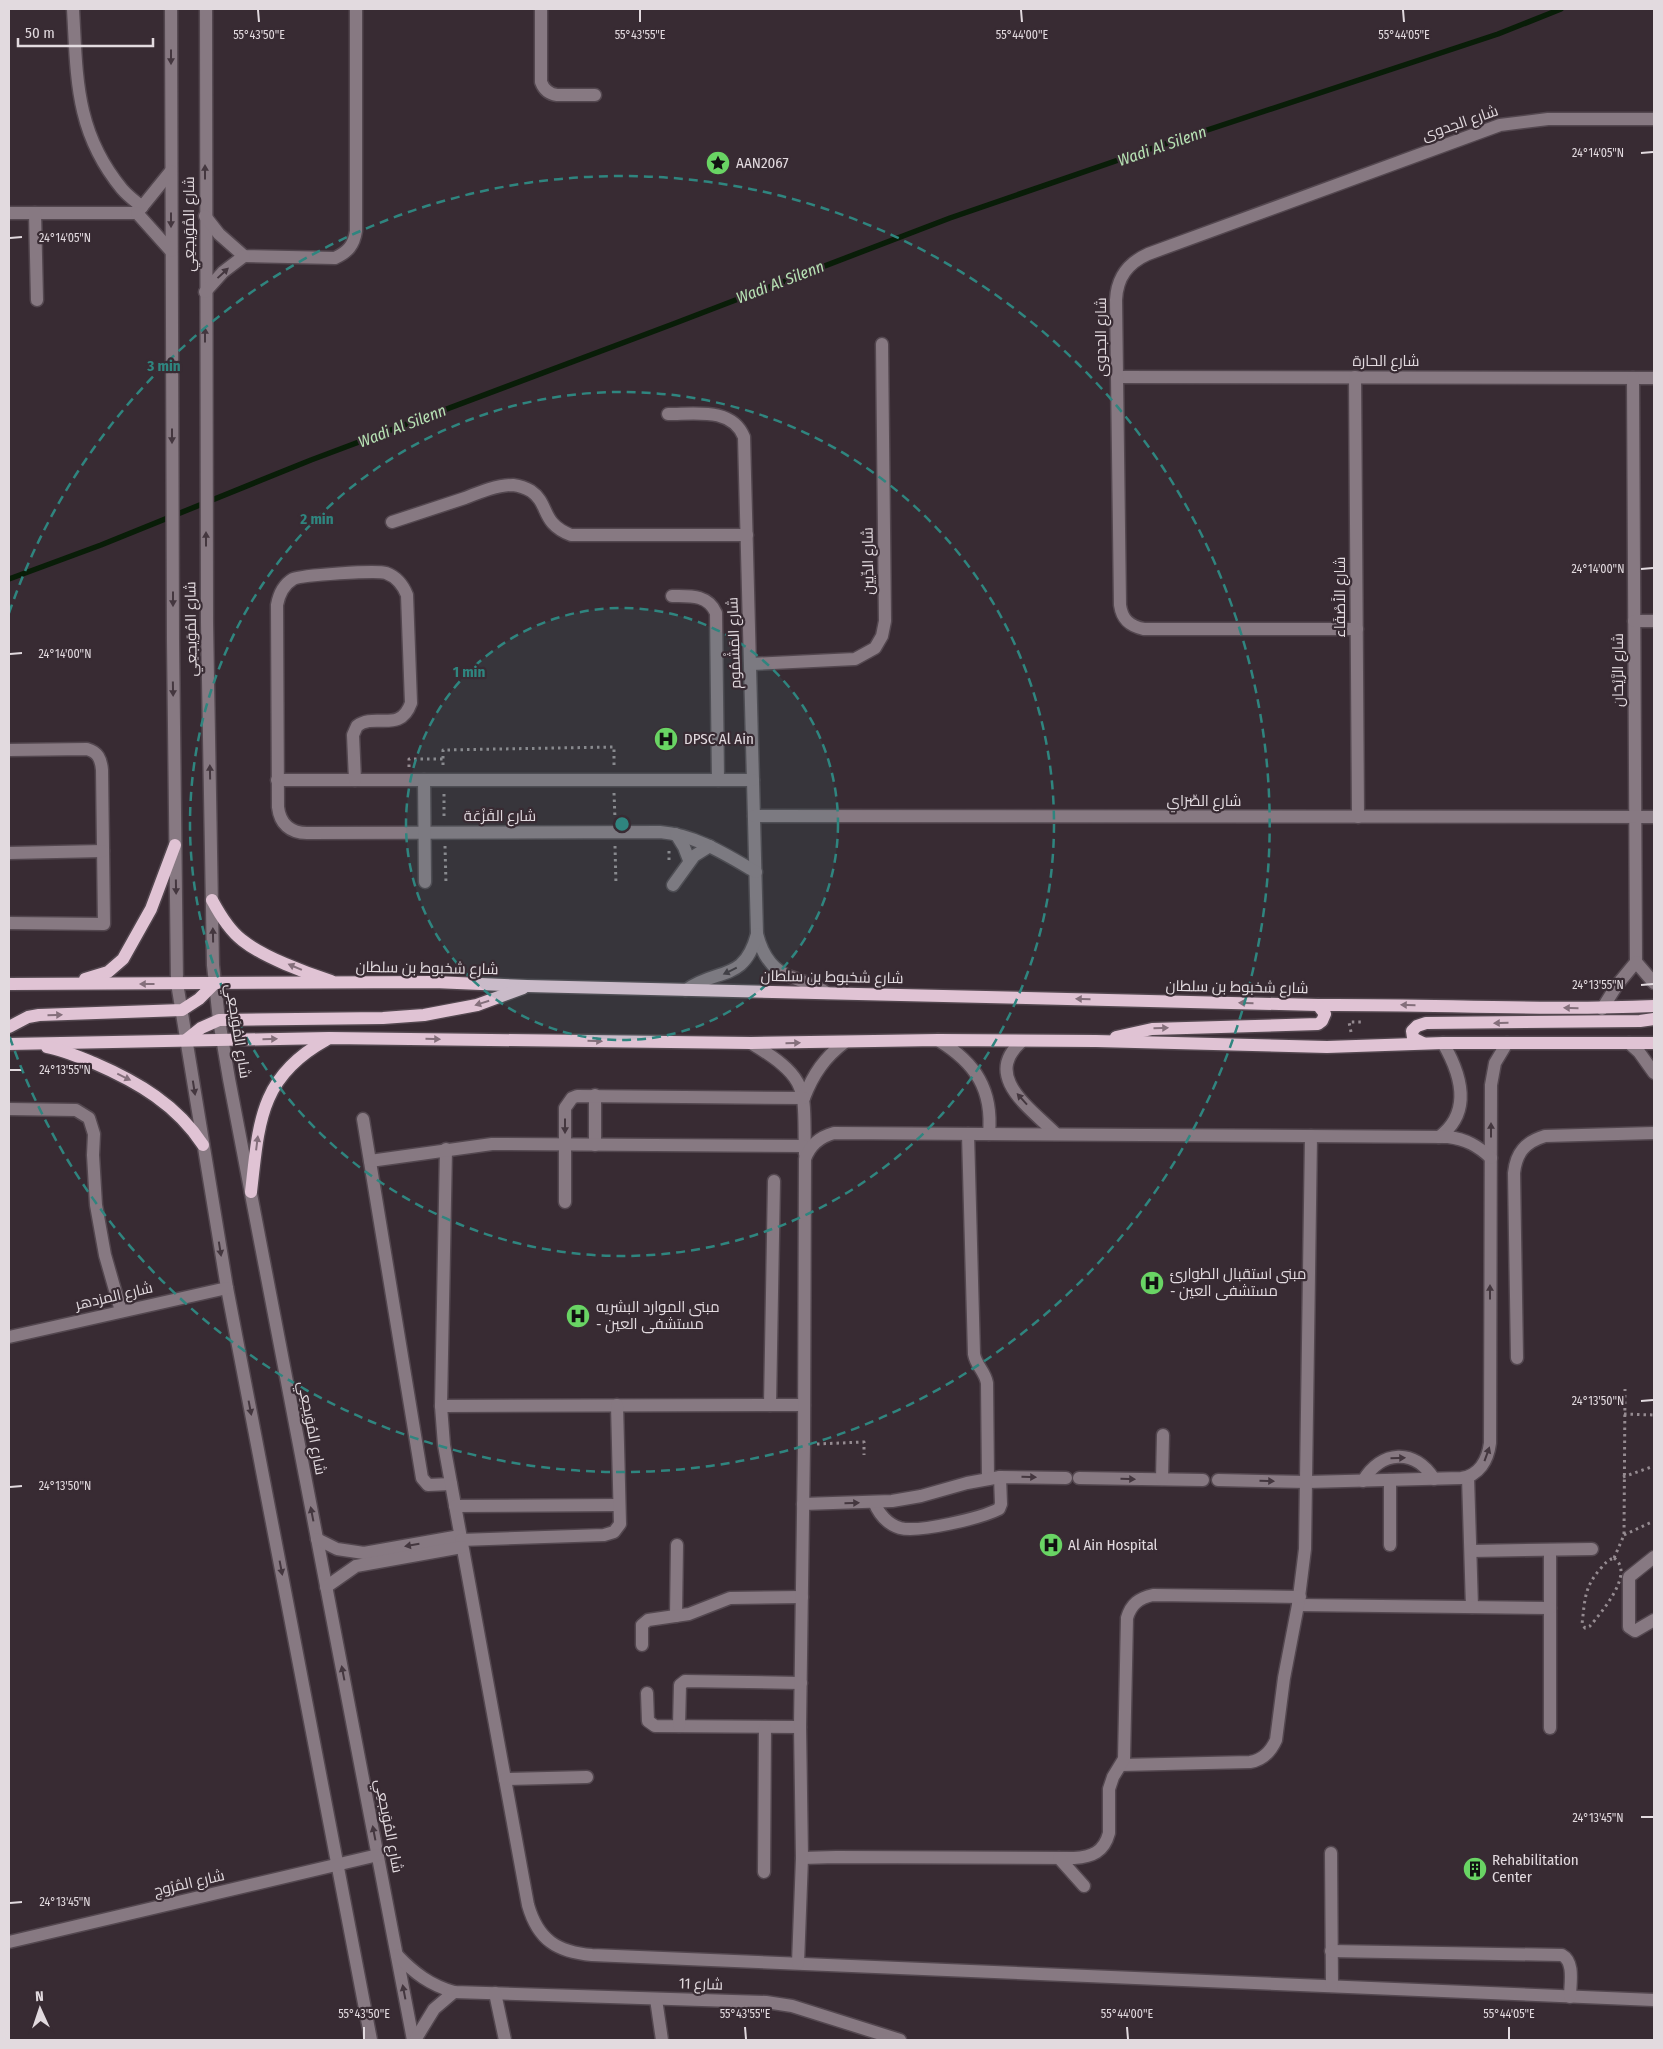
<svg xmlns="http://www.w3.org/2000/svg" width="1663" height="2049" viewBox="0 0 1663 2049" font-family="'Fira Sans Condensed',Cairo,sans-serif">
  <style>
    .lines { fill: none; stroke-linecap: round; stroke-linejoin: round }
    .stream { stroke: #091d08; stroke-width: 5.5 }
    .minor-casing { stroke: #53474f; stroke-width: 15 }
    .major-casing { stroke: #53474f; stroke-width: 15 }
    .path { stroke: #958b91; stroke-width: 3; stroke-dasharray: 2.5 4; stroke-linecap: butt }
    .minor { stroke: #877982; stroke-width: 12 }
    .major { stroke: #e0c3d4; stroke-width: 12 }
    .oneway { fill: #44373f }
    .oneway2 { fill: #846f7b }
    .ticks { fill: none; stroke: #e2dadf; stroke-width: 2 }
    .ring { fill: none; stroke: #2f857f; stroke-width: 2.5; stroke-dasharray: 9 6 }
    .labels { text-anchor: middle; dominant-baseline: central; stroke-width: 4.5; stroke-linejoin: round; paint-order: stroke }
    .street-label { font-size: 15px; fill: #e2dadf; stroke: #382b33 }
    .poi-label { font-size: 15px; fill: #e2dadf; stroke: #382b33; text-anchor: start }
    .water-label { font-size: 16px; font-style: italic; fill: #b7e2b4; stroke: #382b33 }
    .ticks-label { font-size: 12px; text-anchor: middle; fill: #e2dadf; stroke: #382b33; stroke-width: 4.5; stroke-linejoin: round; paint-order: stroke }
    .centre { fill: #2f857f; stroke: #382b33; stroke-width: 2.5 }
    .ring-label { font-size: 15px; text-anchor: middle; font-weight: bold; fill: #2f857f; stroke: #382b33; stroke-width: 4.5; stroke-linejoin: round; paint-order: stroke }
  </style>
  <rect width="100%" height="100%" fill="#382b33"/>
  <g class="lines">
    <polyline class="stream" points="9,579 101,545 311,460 673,324 950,218 1159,146 1498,34 1561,9"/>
    <g class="minor-casing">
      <g id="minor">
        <path d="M73 9C77 78 75 132 122 189 128 196 135 201 142 207"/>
        <polyline points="171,9 173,640 177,983 227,1288 371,2040"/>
        <polyline points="206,9 207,623 213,965 219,1020 229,1079 413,2040"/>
        <path d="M541 9V82C544 90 549 94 557 95H595"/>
        <polyline points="9,213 137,213"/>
        <polyline points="35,213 37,300"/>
        <polyline points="137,213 171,171"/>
        <polyline points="137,213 171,251"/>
        <path d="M205 216 219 234 244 256 335 258C348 252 354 245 356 231V9"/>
        <polyline points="205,292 223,272 244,256"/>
        <polyline points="1117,377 1654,378"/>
        <polyline points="1355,377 1358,817"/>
        <polyline points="1633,378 1636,962 1654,983"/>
        <path d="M668 414C695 414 732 407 744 437L757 934C762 954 773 972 794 978 806 983 816 985 827 993"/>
        <path d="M392 522C416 514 440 506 465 498 480 492 497 485 513 485 520 486 526 488 531 491 550 504 540 523 571 535H747"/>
        <path d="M672 596C689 596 708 594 716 613L718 780"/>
        <polyline points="1634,621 1654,621"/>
        <path d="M1357 629H1144C1129 626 1122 619 1120 605L1116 300C1117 277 1128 263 1148 254L1500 125 1548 119H1654"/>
        <polyline points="751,664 855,659 875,648 882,636 885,621 882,344"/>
        <path d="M9 750 87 749C98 752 101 759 102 770L104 924 9 923"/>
        <polyline points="277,780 753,780"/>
        <path d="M355 780 353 735 357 726C375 712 400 734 411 703L407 595C403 585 397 577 386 573 376 570 302 575 293 579 283 585 279 594 277 605L278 807C280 824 290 833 307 833L660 832C696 835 725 854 756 872"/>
        <polyline points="424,780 425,882"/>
        <polyline points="754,816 1654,817"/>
        <polyline points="676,834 684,847 689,860"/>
        <polyline points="9,853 103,851"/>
        <polyline points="673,885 694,856 710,846"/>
        <path d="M686 990C718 967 744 983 757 934"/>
        <polyline points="1602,1009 1617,985 1636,962"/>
        <path d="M938 1040C976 1063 993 1090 989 1134"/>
        <path d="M1022 1041C982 1076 1029 1107 1056 1134"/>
        <path d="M751 1043C812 1080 803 1089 805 1154"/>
        <polyline points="1629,1043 1639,1052 1654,1073"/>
        <path d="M804 1098C813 1074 825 1057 845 1042"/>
        <polyline points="9,1109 76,1110 89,1118 94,1134 93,1155 96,1205 105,1255 121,1311"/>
        <polyline points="363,1119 422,1478 428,1485 451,1484"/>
        <path d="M968 1134 974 1354C976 1366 985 1371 987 1383L988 1479"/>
        <path d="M1439 1137C1473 1112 1461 1074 1443 1043"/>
        <polyline points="595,1145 595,1095"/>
        <path d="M446 1149 441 1406 444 1445 528 1905C538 1940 557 1952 592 1955L1654 2000"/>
        <polyline points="370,1161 492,1144 804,1146"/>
        <polyline points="565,1202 565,1108 572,1098 577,1096 804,1098"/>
        <polyline points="9,1337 227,1288"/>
        <path d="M1517 1358 1514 1173C1516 1153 1525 1142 1545 1136L1654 1133"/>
        <polyline points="770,1405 774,1181"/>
        <polyline points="441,1406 804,1405"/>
        <polyline points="1468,1477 1472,1607"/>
        <polyline points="1079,1478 1203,1480"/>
        <polyline points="1162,1479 1163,1435"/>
        <path d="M1218 1480 1307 1482 1461 1478C1479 1476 1488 1460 1490 1443L1491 1085 1495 1063 1507 1043"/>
        <polyline points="1390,1480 1390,1545"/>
        <path d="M1363 1481C1381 1450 1415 1448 1434 1479"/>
        <path d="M874 1502C879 1514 887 1524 900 1528 919 1533 981 1518 999 1509L1001 1504 1000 1477"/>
        <polyline points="803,1504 892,1501 921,1496 967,1483 1000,1477 1066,1478"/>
        <polyline points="455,1506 619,1505"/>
        <polyline points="317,1539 337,1549 364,1553 460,1536"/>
        <polyline points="461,1540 604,1535 614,1532 620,1524 617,1405"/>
        <polyline points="1550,1550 1550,1728"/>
        <polyline points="1471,1551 1592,1549"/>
        <polyline points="1654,1557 1629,1577 1629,1627 1635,1631 1654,1620"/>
        <polyline points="326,1587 356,1566 462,1547"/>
        <polyline points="1298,1605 1550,1608"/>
        <polyline points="676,1616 677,1545"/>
        <polyline points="642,1645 642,1625 648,1620 689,1614 730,1598 802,1597"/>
        <polyline points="647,1693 648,1721 655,1726 800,1727"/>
        <polyline points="679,1726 680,1685 685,1681 801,1683"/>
        <path d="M1121 1765 1250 1762C1263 1760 1271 1751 1276 1740L1284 1678 1298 1605 1305 1549 1311 1136"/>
        <polyline points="505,1779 587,1777"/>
        <polyline points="1331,1853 1332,1986"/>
        <path d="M802 1858 836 1857 1074 1858C1092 1857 1104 1852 1109 1833V1789L1113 1777 1124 1759 1127 1618C1131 1604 1139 1598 1153 1595L1300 1597"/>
        <polyline points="1059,1858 1084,1886"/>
        <polyline points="764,1872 765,1727"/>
        <polyline points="9,1942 378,1855"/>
        <path d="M1331 1951 1562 1955C1575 1962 1570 1984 1570 1997"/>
        <path d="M397 1955C414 1973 430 1985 454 1992L766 2002 792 2006 900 2040"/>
        <path d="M798 1963 802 1858 800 1727 804 1444 805 1159C810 1145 819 1137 834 1133L1448 1137C1466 1139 1478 1146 1491 1158"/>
        <polyline points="495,1993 505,2040"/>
        <polyline points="656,1999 662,2040"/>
        <polyline points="415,2040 434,2009 454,1992"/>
      </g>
    </g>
    <g class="major-casing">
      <g id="major">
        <path d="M212 900C220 915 229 930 242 940 263 957 306 973 331 981"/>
        <polyline points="85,979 108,972 123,959 151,909 175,845"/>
        <path d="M9 984 434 982 527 986 1318 1005C1430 1004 1542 1011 1654 1006"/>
        <polyline points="9,1027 28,1017 39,1015 182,1010 199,999 214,984"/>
        <polyline points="1116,1037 1152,1029 1318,1024 1322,1021 1325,1014 1318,1005"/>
        <polyline points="186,1040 201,1028 219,1020 383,1018 424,1015 477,1005 523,988"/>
        <polyline points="1423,1043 1413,1038 1412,1031 1417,1026 1426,1023 1640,1021 1654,1019"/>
        <polyline points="9,1044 329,1038 751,1043 938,1040 1096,1041 1327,1047 1443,1043 1654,1043"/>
        <path d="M47 1047C63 1050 79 1057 94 1063 138 1082 177 1105 203 1145"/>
        <path d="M251 1192C259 1123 259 1077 326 1040"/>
      </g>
    </g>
    <g class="path">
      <polyline points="443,765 443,750 614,747 614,767"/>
      <polyline points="409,767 409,759 443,759"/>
      <polyline points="614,793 615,819"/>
      <polyline points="444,794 444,820"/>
      <polyline points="445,846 446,884"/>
      <polyline points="615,846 616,885"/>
      <polyline points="669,851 669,864"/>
      <polyline points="1351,1032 1349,1022 1361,1022"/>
      <polyline points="1624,1414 1654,1415"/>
      <polyline points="817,1444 864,1442 864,1455"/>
      <polyline points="1623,1477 1654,1466"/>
      <polyline points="1624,1535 1654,1521"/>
      <polyline points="1614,1558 1624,1535 1625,1389"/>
      <path d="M1614 1558C1636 1573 1600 1614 1590 1626L1585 1628 1582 1624C1585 1600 1584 1587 1601 1568 1605 1563 1608 1560 1614 1558Z"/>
    </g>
    <use href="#minor" class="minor"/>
    <use href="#major" class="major"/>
  </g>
  <defs><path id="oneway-solid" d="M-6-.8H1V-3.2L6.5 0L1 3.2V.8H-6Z" transform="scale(1.25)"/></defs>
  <g class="oneway">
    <use href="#oneway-solid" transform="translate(171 57) rotate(90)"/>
    <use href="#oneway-solid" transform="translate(205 172) rotate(-90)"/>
    <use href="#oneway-solid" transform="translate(171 220) rotate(90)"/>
    <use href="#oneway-solid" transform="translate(223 273) rotate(-43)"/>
    <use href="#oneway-solid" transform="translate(205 335) rotate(-90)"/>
    <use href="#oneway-solid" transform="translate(172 436) rotate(90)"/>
    <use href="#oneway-solid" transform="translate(206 539) rotate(-90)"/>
    <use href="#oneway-solid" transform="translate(173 599) rotate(90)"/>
    <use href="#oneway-solid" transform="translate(173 689) rotate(89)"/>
    <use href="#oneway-solid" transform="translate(210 772) rotate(-91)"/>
    <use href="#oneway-solid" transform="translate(176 887) rotate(89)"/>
    <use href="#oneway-solid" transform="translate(213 935) rotate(-91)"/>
    <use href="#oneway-solid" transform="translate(730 971) rotate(154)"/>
    <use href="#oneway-solid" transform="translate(194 1088) rotate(81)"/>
    <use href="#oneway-solid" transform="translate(1022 1099) rotate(-132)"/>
    <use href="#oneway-solid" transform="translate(565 1126) rotate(90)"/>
    <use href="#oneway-solid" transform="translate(1491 1130) rotate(-90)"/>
    <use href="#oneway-solid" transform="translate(220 1249) rotate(81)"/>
    <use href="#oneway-solid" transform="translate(1490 1292) rotate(-90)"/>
    <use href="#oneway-solid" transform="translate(250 1408) rotate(79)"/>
    <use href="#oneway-solid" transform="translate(1487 1454) rotate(-70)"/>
    <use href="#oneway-solid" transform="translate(1398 1458) rotate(-1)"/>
    <use href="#oneway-solid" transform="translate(1029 1477) rotate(1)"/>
    <use href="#oneway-solid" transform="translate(1128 1479) rotate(1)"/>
    <use href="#oneway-solid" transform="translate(1267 1481) rotate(1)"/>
    <use href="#oneway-solid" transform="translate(852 1503) rotate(-2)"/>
    <use href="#oneway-solid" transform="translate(312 1514) rotate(-101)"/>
    <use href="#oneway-solid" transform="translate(412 1545) rotate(170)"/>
    <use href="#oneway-solid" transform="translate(281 1568) rotate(79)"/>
    <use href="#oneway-solid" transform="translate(343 1673) rotate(-101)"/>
    <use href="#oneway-solid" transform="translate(374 1833) rotate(-101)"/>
    <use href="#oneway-solid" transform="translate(404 1992) rotate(-101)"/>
  </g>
  <g class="oneway2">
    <use href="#oneway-solid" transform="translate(295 967) rotate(-157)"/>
    <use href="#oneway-solid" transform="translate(147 984) rotate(180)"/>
    <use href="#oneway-solid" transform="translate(1083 999) rotate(-179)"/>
    <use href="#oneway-solid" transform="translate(482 1003) rotate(163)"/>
    <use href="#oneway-solid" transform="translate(1246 1003) rotate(-179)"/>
    <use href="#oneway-solid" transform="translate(1408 1005) rotate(-179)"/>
    <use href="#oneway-solid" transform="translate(1571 1008) rotate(-179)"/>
    <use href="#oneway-solid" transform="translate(55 1015) rotate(-2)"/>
    <use href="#oneway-solid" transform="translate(1501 1023) rotate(179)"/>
    <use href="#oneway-solid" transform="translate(1161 1028) rotate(-1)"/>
    <use href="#oneway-solid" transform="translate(270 1039) rotate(-1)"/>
    <use href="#oneway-solid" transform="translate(433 1039) rotate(1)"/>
    <use href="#oneway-solid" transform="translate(595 1041) rotate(1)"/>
    <use href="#oneway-solid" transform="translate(793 1043) rotate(-1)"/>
    <use href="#oneway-solid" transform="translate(124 1077) rotate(26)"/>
    <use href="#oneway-solid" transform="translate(257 1143) rotate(-83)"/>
  </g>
  <path class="ticks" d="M258 10 259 22M640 10V22M1021 10 1022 22M1403 10 1404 22M1641 153 1653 152M10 238 22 237M1641 569 1653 568M10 654 22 653M1641 985 1653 984M10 1070H22M1641 1401 1653 1400M10 1487 22 1486M1641 1817H1653M10 1903 22 1902M364 2027V2039M745 2027 746 2039M1127 2027 1128 2039M1509 2027V2039"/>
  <circle cx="622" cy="824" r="216" fill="#2f857f" fill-opacity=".12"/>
  <g class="ring">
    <circle cx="622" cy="824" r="216"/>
    <circle cx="622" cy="824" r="432"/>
    <path d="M9 613A648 648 0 1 1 9 1035"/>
  </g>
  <defs>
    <g id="sight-disc" transform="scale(1.25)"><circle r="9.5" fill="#69d464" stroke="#382b33"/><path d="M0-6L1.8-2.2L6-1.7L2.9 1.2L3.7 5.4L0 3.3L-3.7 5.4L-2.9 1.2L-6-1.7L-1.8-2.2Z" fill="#111"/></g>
    <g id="hospital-disc" transform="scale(1.25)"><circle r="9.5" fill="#69d464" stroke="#382b33"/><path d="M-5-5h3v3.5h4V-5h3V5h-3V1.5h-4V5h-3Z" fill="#111"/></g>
    <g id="building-disc" transform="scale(1.25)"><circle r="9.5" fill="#69d464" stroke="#382b33"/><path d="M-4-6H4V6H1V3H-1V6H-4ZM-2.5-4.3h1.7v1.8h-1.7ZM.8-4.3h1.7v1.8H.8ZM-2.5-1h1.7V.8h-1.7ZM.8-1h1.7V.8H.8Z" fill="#111"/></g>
  </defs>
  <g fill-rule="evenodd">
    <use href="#sight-disc" x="718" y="163"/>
    <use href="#hospital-disc" x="666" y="739"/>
    <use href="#hospital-disc" x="1152" y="1283"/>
    <use href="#hospital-disc" x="578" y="1316"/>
    <use href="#hospital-disc" x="1051" y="1545"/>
    <use href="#building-disc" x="1475" y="1869"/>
  </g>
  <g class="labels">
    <g class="street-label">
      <text transform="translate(1460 123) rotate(-19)">شارع الجدوى</text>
      <text transform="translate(189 224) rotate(-90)">شارع المُوَيجعِي</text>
      <text transform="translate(1101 337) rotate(-90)">شارع الجدوى</text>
      <text x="1386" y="361">شارع الحارة</text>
      <text transform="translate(868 561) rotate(-91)">شارع الدِّيين</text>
      <text transform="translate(1340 597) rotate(-90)">شارع الأَصْفَاء</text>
      <text transform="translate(191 629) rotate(-91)">شارع المُوَيجعِي</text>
      <text transform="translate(734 643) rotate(-92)">شارع المَشْمُوم</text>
      <text transform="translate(1618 670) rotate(-90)">شارع الرَّيْحَان</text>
      <text x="1204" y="801">شارع الصِّرَاي</text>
      <text x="500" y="816">شارع الفَزْعَة</text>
      <text transform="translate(427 968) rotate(1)">شارع شخبوط بن سلطان</text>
      <text transform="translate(832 977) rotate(1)">شارع شخبوط بن سلطان</text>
      <text transform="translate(1237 987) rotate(1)">شارع شخبوط بن سلطان</text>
      <text transform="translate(238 1031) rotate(81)">شارع المُوَيجعِي</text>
      <text transform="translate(114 1296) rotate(-13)">شارع المزدهر</text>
      <text transform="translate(312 1428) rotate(79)">شارع المُوَيجعِي</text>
      <text transform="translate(389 1826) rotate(79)">شارع المُوَيجعِي</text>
      <text transform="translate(189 1883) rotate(-13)">شارع المُرُوج</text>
      <text transform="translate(701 1984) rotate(2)">شارع 11</text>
    </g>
    <g class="poi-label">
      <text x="736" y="163">AAN2067</text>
      <text x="684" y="739">DPSC Al Ain</text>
      <text x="1170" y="1274">مبنى استقبال الطوارئ<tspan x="1170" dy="17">- مستشفى العين</tspan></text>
      <text x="596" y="1307">مبنى الموارد البشريه<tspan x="596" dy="17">- مستشفى العين</tspan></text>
      <text x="1068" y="1545">Al Ain Hospital</text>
      <text x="1492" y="1860">Rehabilitation<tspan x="1492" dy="17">Center</tspan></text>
    </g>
    <g class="water-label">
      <text transform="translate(1162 146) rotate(-19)">Wadi Al Silenn</text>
      <text transform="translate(780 282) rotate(-21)">Wadi Al Silenn</text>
      <text transform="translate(402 426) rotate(-21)">Wadi Al Silenn</text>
    </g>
  </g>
  <g class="ticks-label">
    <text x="259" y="39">55°43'50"E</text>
    <text x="640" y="39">55°43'55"E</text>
    <text x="1022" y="39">55°44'00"E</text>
    <text x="1404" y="39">55°44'05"E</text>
    <text x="1598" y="157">24°14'05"N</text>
    <text x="65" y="242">24°14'05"N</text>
    <text x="1598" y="573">24°14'00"N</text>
    <text x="65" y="658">24°14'00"N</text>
    <text x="1598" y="989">24°13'55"N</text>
    <text x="65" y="1074">24°13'55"N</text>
    <text x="1598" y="1405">24°13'50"N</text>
    <text x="65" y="1490">24°13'50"N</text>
    <text x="1598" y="1822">24°13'45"N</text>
    <text x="65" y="1906">24°13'45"N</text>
    <text x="364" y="2018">55°43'50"E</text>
    <text x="745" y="2018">55°43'55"E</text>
    <text x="1127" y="2018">55°44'00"E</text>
    <text x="1509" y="2018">55°44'05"E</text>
  </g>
  <circle cx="622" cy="824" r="8" class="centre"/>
  <g class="ring-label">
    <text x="164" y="371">3 min</text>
    <text x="317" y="524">2 min</text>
    <text x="469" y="677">1 min</text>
  </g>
  <rect width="1663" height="2049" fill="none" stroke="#e2dadf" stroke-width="20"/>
  <g transform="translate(40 2009) rotate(357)" stroke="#382b33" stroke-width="4" paint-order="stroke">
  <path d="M0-4L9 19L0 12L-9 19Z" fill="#e2dadf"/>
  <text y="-8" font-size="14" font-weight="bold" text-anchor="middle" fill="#e2dadf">N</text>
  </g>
  <path d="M18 38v8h135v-8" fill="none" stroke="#e2dadf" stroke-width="2.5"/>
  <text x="25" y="38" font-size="15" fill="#e2dadf" stroke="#382b33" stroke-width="4" paint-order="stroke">50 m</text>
</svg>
